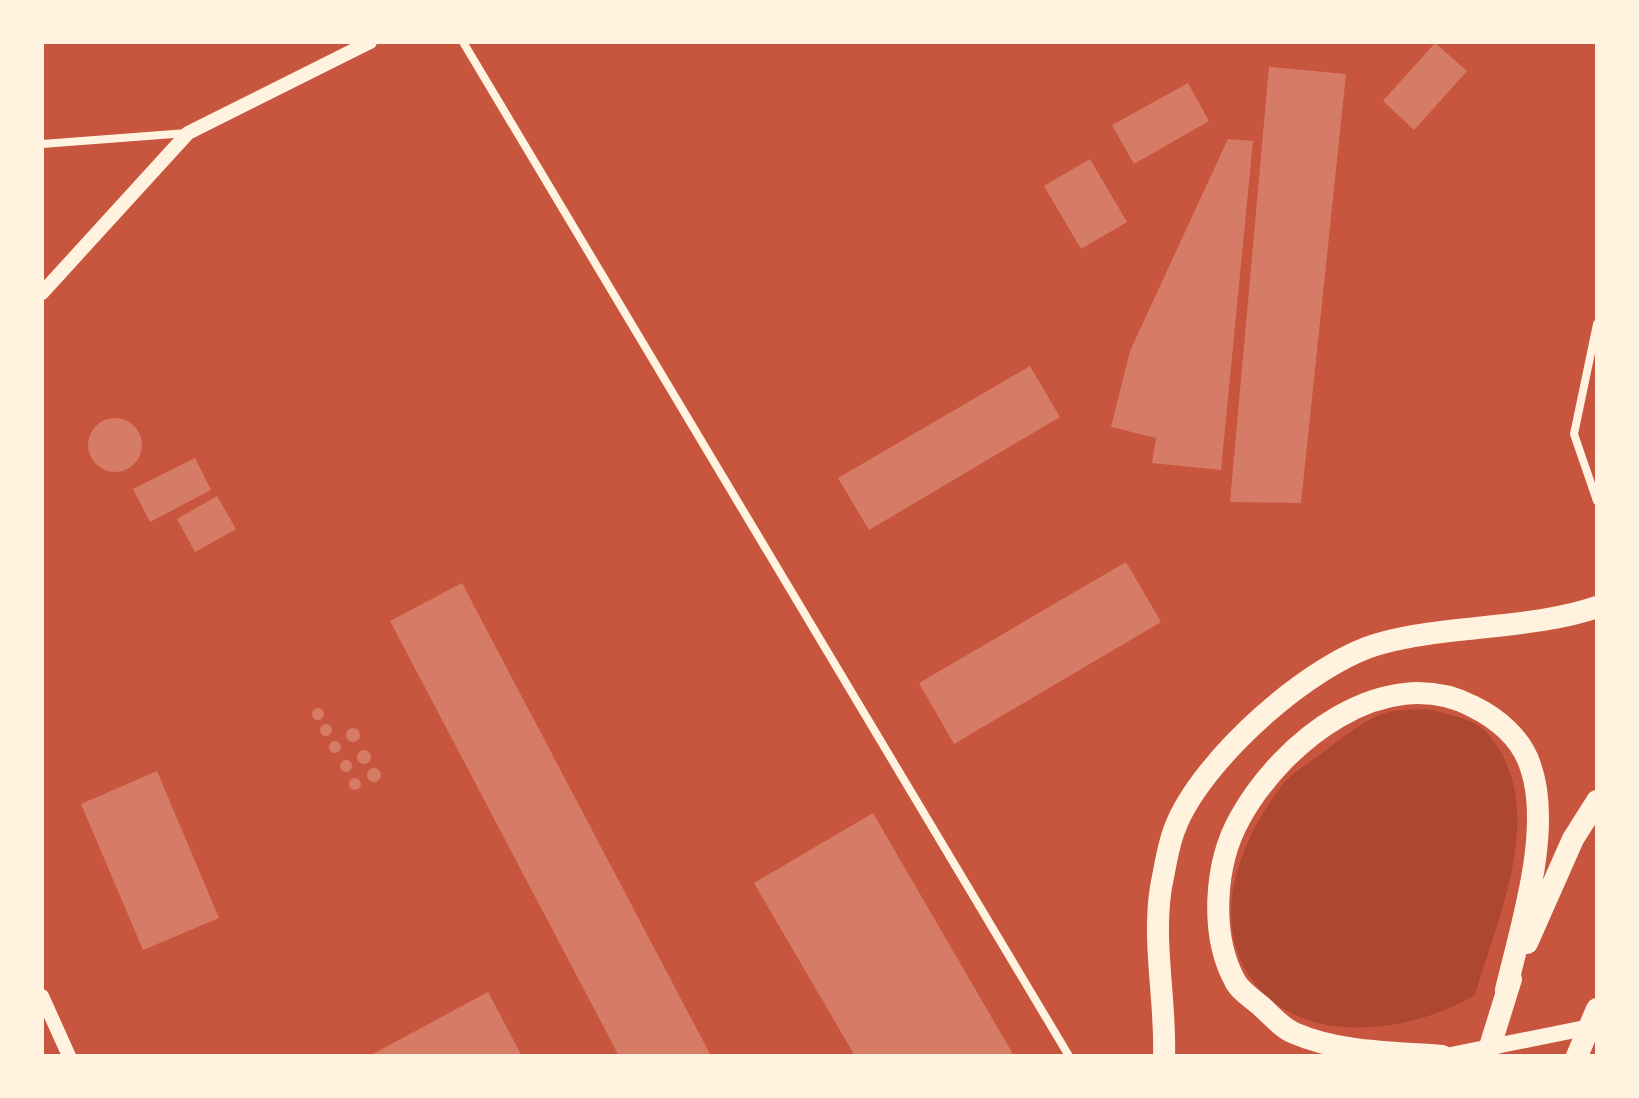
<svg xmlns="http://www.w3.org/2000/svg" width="1639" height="1098" viewBox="0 0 1639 1098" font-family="Figtree,sans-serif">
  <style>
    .green { fill: #ae4732 }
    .building { fill: #d67c66 }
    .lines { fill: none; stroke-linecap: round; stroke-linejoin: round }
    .minor { stroke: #fff3e0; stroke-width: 8 }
    .tertiary { stroke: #fff3e0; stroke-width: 14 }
    .secondary { stroke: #fff3e0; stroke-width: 16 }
    .trunk { stroke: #fff3e0; stroke-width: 22 }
  </style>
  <rect width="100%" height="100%" fill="#c8553d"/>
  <path class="green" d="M1426 709C1444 713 1476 719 1488 734 1550 807 1498 916 1475 995 1414 1032 1307 1048 1256 985 1206 923 1240 838 1284 783 1292 773 1306 765 1317 757 1338 742 1364 718 1389 712 1401 709 1414 710 1426 709Z"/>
  <g class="building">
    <polygon points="1435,43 1467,71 1414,130 1383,101"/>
    <polygon points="1269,67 1346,74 1301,503 1230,502"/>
    <polygon points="1188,83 1209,121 1134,164 1112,125"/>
    <polygon points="1228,139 1253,141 1221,470 1152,463 1156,438 1111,427 1130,351"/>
    <polygon points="1090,159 1127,222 1081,249 1044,186"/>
    <polygon points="1030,366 1060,417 869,530 838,478"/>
    <circle cx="115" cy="445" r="27"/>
    <polygon points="195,458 211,490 150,522 133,489"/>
    <polygon points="217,496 236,529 195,552 177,519"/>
    <polygon points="1126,562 1161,622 954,744 919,683"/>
    <polygon points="462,583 711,1056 619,1056 390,621"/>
    <circle cx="318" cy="714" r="6"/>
    <circle cx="326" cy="730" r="6"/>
    <circle cx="353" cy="735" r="7"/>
    <circle cx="335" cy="747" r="6"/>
    <circle cx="364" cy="757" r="7"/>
    <circle cx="346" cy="766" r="6"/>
    <circle cx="374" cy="775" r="7"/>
    <polygon points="157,771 219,918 143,950 81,804"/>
    <circle cx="355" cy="784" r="6"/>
    <polygon points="873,813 1014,1056 855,1056 754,883"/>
    <polygon points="488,992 522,1056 369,1056"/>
  </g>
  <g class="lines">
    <g class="minor">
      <polyline points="463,42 1069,1056"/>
      <polyline points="42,144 187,133"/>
      <polyline points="1597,324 1574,434 1597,501"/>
    </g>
    <g class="tertiary">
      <polyline points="42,293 188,133 370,42"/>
      <polyline points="42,996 69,1056"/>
    </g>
    <polyline class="secondary" points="1446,1056 1595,1026"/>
    <g class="trunk">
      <polyline points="1527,943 1573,839 1597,801"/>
      <path d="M1164 1056C1166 1000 1152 943 1161 887 1165 868 1168 845 1175 828 1201 760 1312 661 1382 643 1448 625 1534 629 1597 607"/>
      <path d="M1442 1056C1393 1052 1340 1053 1294 1033 1282 1028 1271 1015 1261 1006 1253 999 1240 991 1235 981 1210 935 1214 864 1240 818 1282 742 1384 661 1472 706 1497 718 1521 738 1530 765 1553 828 1521 926 1506 990"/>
      <polyline points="1487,1056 1511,979"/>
      <polyline points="1577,1056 1597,1009"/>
    </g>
  </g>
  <rect width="1639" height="1098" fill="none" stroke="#fff3e0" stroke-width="88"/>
</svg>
